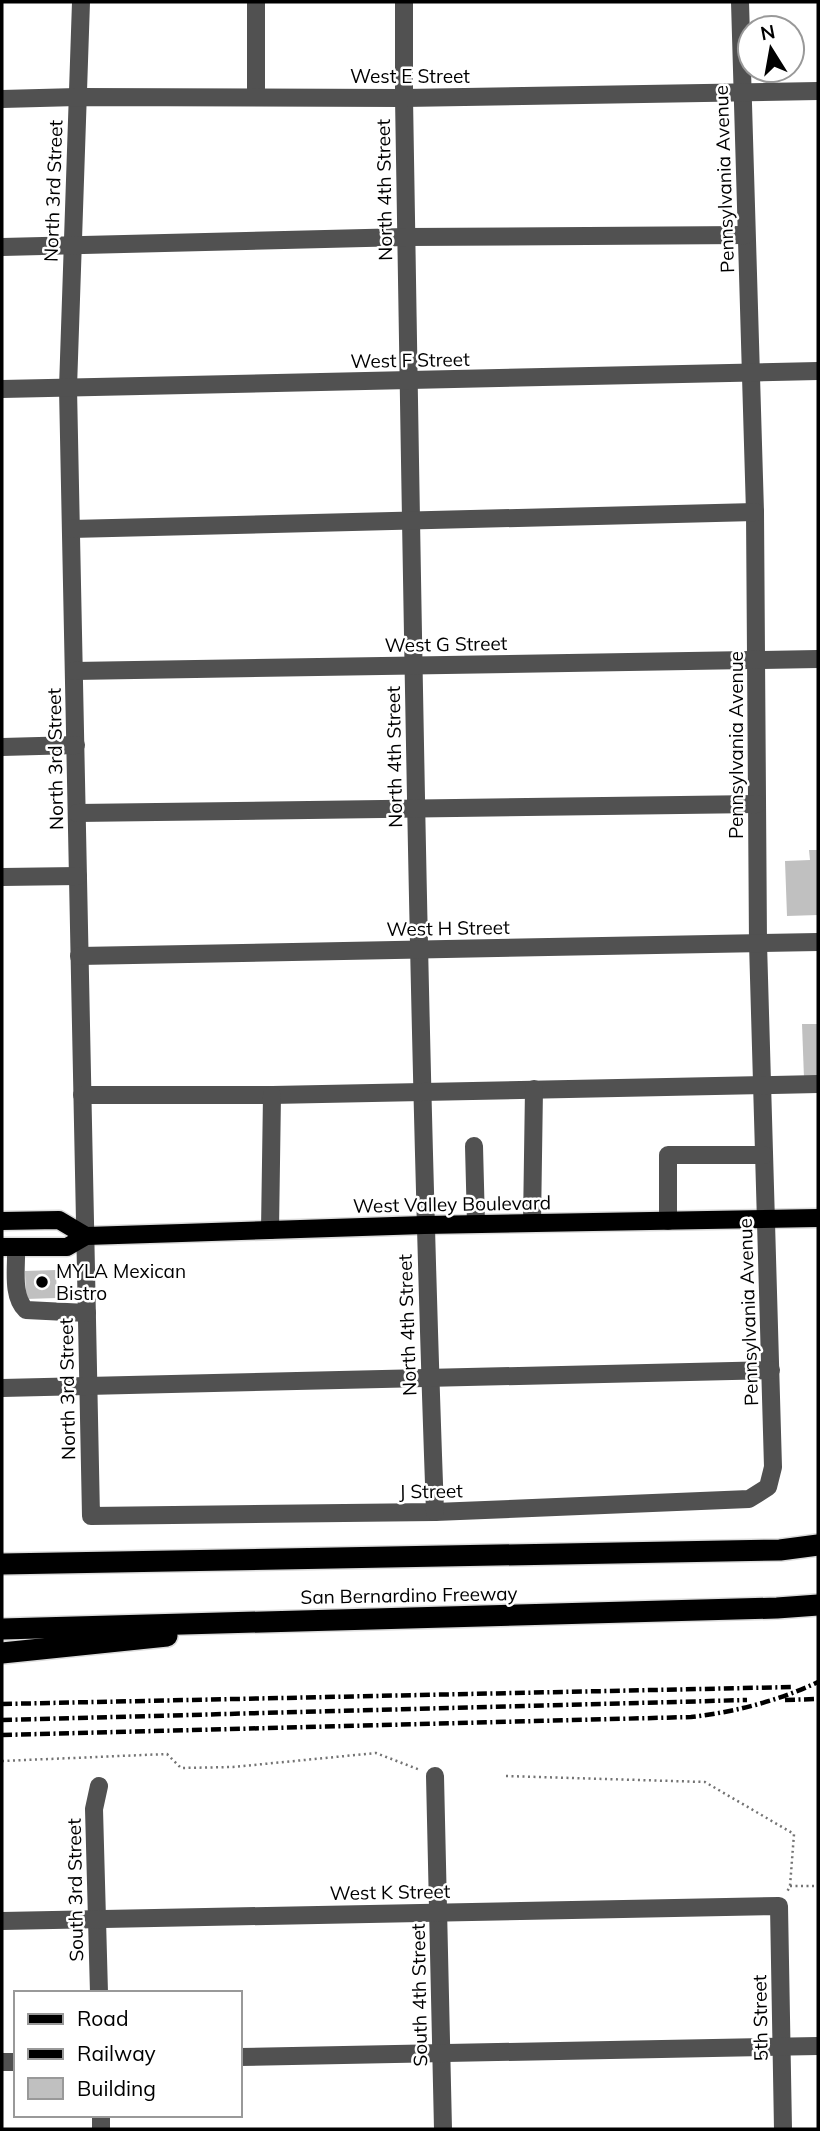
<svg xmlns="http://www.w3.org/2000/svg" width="820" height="2131" viewBox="0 0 820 2131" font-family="Mulish,sans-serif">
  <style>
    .building { fill: #c0c0c0 }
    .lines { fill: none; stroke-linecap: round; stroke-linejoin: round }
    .major-casing { stroke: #dbdbdb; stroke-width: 21 }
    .highway-casing { stroke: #dbdbdb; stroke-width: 24 }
    .path { stroke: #737373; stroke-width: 2.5; stroke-dasharray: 2 3.5; stroke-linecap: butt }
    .minor { stroke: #515151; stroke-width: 18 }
    .major { stroke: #000; stroke-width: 18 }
    .highway { stroke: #000; stroke-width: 21 }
    .rail { stroke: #000; stroke-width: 4.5; stroke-dasharray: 10 3.5 2 3.5; stroke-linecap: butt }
    .poi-dot { fill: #000; stroke: #fff; stroke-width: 2.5 }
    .labels { text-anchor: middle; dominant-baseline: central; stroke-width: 5; stroke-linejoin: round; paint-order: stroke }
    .street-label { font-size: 19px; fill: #000; stroke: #fff }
    .poi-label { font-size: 19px; fill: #000; stroke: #fff; text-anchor: start }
  </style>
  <rect width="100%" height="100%" fill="#fff"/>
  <g class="building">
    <polygon points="809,850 818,850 818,915 787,916 785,861 810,860"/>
    <polygon points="802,1024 818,1024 818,1078 804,1078"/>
    <polygon points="56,1270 57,1298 26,1299 25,1271"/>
  </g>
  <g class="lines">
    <g class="major-casing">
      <g id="major">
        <polyline points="2,1221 59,1220 86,1236"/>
        <polyline points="2,1247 67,1247 86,1236 182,1233 424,1225 818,1218"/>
      </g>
    </g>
    <g class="highway-casing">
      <g id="highway">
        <polyline points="2,1564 780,1550 818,1545"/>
        <polyline points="2,1629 777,1608 818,1605"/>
        <polyline points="2,1653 167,1636"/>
      </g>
    </g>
    <g class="path">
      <polyline points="2,1761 167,1754 181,1768 233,1767 376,1753 420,1770"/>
      <polyline points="506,1776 705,1782 794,1834 790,1886 787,1892"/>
      <polyline points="790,1886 818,1886"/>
    </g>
    <g class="minor">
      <polyline points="81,2 68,388 91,1516 435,1512 749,1499 768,1487 773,1467 758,943 755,512 740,2"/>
      <polyline points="256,2 256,97"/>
      <path d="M404 2V98C412 569 418 1041 435 1512"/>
      <polyline points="2,99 77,97 404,98 818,91"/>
      <polyline points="2,247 406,237 746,235"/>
      <polyline points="2,389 818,371"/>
      <polyline points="71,529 755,512"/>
      <polyline points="74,671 818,659"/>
      <polyline points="2,747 76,745"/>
      <polyline points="77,813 757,804"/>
      <polyline points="2,877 78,876"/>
      <polyline points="79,956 818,942"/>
      <polyline points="82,1095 272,1095 818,1084"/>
      <polyline points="474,1146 476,1224"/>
      <polyline points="668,1221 668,1155 764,1155"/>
      <polyline points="532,1223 534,1089"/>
      <polyline points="270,1230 272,1095"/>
      <path d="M16 1247C17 1266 11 1296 26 1310L87 1313"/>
      <polyline points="2,1388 771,1370"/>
      <polyline points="435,1776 443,2129"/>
      <polyline points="99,1786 94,1809 99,1993"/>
      <polyline points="2,1921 779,1906 783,2129"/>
      <polyline points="240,2057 818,2046"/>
      <polyline points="2,2062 16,2062"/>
      <polyline points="101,2115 101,2129"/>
    </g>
    <use href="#major" class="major"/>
    <use href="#highway" class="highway"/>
    <g class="rail">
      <polyline points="785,1700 818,1699"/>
      <polyline points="2,1704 793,1687"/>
      <polyline points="2,1720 747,1700"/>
      <path d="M2 1735 691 1717C735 1712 778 1701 818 1682"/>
    </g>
  </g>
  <circle class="poi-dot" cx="42" cy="1282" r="7"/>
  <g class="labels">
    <g class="street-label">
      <text x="410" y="76">West E Street</text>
      <text transform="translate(724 179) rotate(-92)">Pennsylvania Avenue</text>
      <text transform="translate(384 190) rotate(-91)">North 4th Street</text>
      <text transform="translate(53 191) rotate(-88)">North 3rd Street</text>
      <text transform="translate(410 360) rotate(-1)">West F Street</text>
      <text transform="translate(446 644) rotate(-1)">West G Street</text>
      <text transform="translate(736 745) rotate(-90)">Pennsylvania Avenue</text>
      <text transform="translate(394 757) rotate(-91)">North 4th Street</text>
      <text transform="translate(55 759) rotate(-91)">North 3rd Street</text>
      <text transform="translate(448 928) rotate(-1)">West H Street</text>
      <text transform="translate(452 1204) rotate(-1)">West Valley Boulevard</text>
      <text transform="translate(748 1312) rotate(-92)">Pennsylvania Avenue</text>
      <text transform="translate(407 1325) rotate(-92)">North 4th Street</text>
      <text transform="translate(67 1389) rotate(-91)">North 3rd Street</text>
      <text transform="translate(431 1491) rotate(-1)">J Street</text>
      <text transform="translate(409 1595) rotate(-1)">San Bernardino Freeway</text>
      <text transform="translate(75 1890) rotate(-91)">South 3rd Street</text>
      <text transform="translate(390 1892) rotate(-1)">West K Street</text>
      <text transform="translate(419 1995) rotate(-91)">South 4th Street</text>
      <text transform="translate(760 2018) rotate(-91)">5th Street</text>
    </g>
    <g class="poi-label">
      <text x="56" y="1271">MYLA Mexican<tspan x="56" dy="22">Bistro</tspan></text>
    </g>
  </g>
  <rect width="820" height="2131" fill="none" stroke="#000000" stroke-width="7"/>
  <rect x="14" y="1991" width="228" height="126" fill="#ffffff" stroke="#999999" stroke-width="2"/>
  <rect x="28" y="2014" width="35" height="10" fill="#000000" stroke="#999999" stroke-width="2"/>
  <text x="77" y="2026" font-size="21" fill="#000000">Road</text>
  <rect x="28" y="2049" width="35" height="10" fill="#000000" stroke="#999999" stroke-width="2"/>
  <text x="77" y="2061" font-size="21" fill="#000000">Railway</text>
  <rect x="28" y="2078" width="35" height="21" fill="#c0c0c0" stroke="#999999" stroke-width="2"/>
  <text x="77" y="2096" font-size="21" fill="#000000">Building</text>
  <g transform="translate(771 49) rotate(349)"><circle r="33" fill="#ffffff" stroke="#999999" stroke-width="2"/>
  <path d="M0-5L12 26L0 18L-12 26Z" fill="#000000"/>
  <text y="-10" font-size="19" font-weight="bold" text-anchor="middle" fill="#000000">N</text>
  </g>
</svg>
